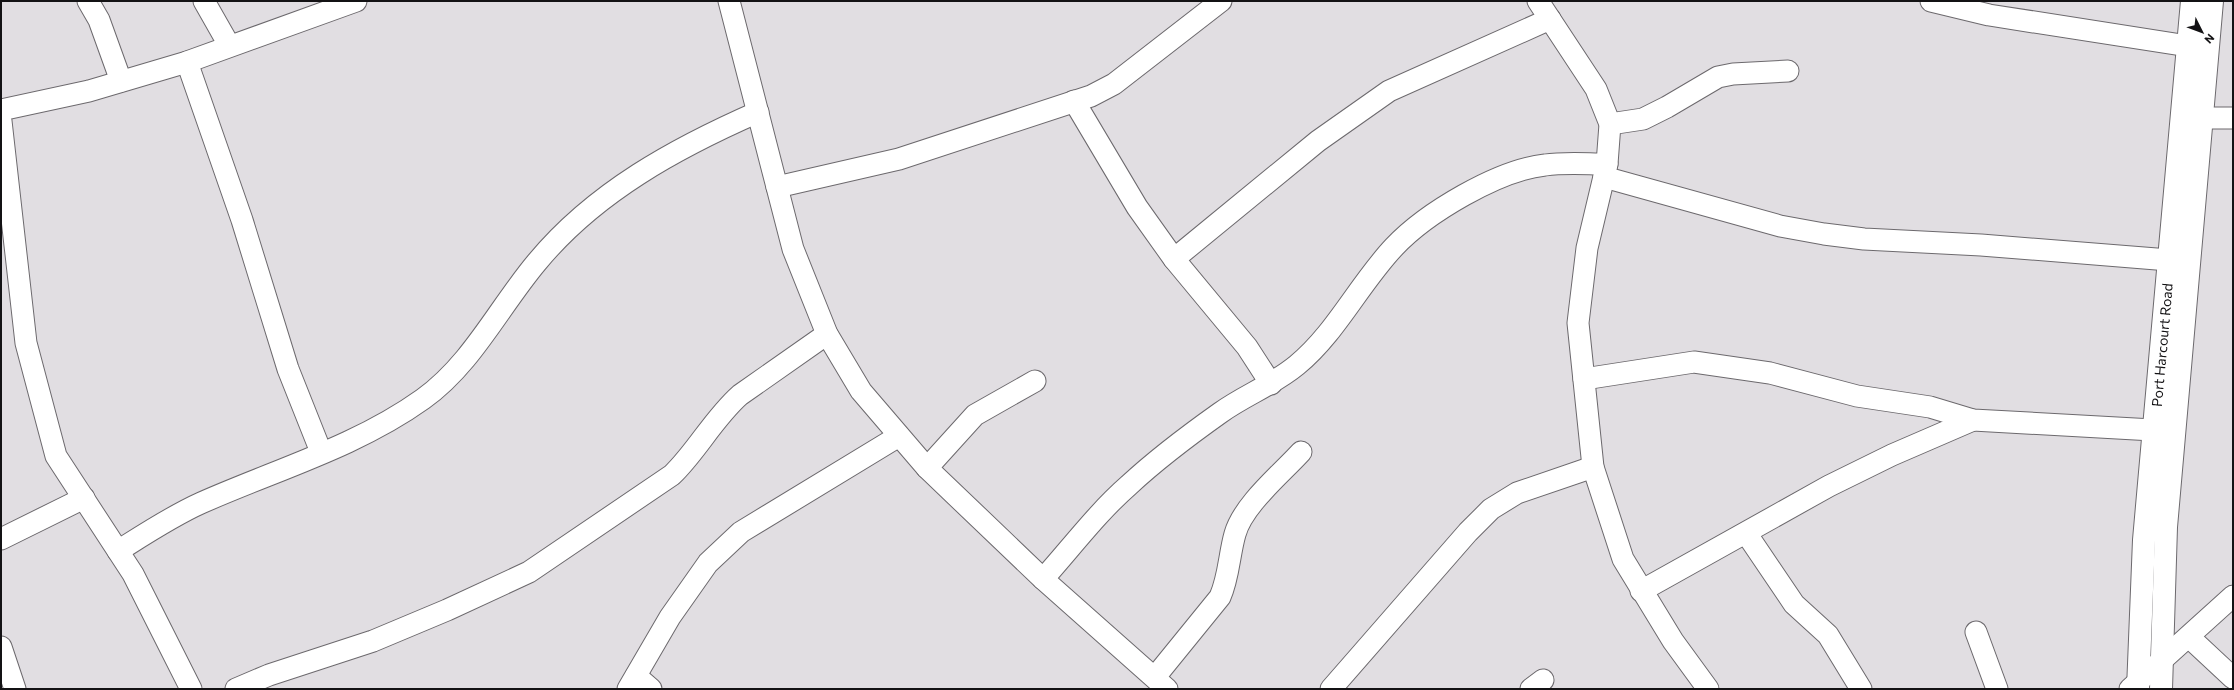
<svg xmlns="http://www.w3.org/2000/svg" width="2234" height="690" viewBox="0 0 2234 690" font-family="Commissioner,sans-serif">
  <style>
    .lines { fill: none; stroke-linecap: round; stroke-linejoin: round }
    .minor-casing { stroke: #6c696d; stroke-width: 23 }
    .highway-casing { stroke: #6c696d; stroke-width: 24 }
    .minor { stroke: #fff; stroke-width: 21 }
    .highway { stroke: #fff; stroke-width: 22 }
    .labels { text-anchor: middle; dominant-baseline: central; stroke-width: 3; stroke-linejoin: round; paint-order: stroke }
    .street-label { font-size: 14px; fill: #131214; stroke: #fff }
  </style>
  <rect width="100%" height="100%" fill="#e1dee2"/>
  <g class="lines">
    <g class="minor-casing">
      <g id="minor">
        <polyline points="88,1 99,20 121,81"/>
        <polyline points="204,1 229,45"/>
        <polyline points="729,1 793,249 827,334 861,391 927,468 1043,579 1167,689"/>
        <polyline points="1538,1 1596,89 1610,124 1607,164 1587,248 1578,323 1593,467 1623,559 1673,641 1708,689"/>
        <polyline points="1931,1 1989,15 2188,46"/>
        <polyline points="187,62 242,220 288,369 321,452"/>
        <polyline points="1074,101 1137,207 1174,259 1247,347 1271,384"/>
        <polyline points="1,110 89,91 187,62 356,1"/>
        <polyline points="2202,118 2233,118"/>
        <polyline points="1,121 26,343 56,456 133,574 191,689"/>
        <polyline points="1610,124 1643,119 1667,107 1718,77 1733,74 1788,71"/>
        <polyline points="1604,177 1780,226 1824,234 1864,239 1981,245 2169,260"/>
        <polyline points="777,187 899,159 1091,96 1114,84 1221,1"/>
        <polyline points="1174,259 1318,141 1389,91 1550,19"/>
        <polyline points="1584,379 1694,362 1770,373 1857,396 1930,407 1973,420 2153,430"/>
        <polyline points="927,468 975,415 1035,381"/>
        <polyline points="1746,533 1794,604 1828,635 1861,689"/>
        <polyline points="1,539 84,498"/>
        <path d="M118 551C145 534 172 516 201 503 275 470 356 447 423 399 472 364 499 307 537 262 595 192 676 148 758 112"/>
        <path d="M1043 579C1071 548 1097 513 1129 485 1157 459 1189 435 1220 413 1245 395 1273 385 1297 365 1336 333 1359 284 1394 247 1426 213 1498 170 1545 165 1565 162 1587 164 1607 164"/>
        <polyline points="1641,591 1829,486 1892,455 1973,420"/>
        <polyline points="1976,632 1997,689"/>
        <polyline points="2189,637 2233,678"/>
        <polyline points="1,647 15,689"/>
        <polyline points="636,676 651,689"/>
        <path d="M1155 677 1220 597C1229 577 1229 555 1235 534 1243 505 1281 474 1301 452"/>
        <path d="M236 689 269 675 373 641 447 610 529 572 672 475C697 451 713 419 740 395L827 334"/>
        <polyline points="628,689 670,617 708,563 741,532 899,436"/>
        <polyline points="1331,689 1468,532 1491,509 1517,493 1593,467"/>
        <polyline points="1531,689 1543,680"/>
        <polyline points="2130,689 2233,596"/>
      </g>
    </g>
    <g class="highway-casing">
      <g id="highway">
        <path id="s1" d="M2138 689 2144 540 2192 1"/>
        <polyline points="2161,689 2166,527 2212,1"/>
      </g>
    </g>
    <use href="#minor" class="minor"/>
    <use href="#highway" class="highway"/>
  </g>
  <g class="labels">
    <g class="street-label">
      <text stroke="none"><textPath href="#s1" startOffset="345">Port Harcourt Road</textPath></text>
    </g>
  </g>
  <rect width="2234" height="690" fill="none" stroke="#131214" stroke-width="4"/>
  <g transform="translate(2202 32) rotate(132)" stroke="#ffffff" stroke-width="3" paint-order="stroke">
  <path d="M0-3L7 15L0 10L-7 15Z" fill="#131214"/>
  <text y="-6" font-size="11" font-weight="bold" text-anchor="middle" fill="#131214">N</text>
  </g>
</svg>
